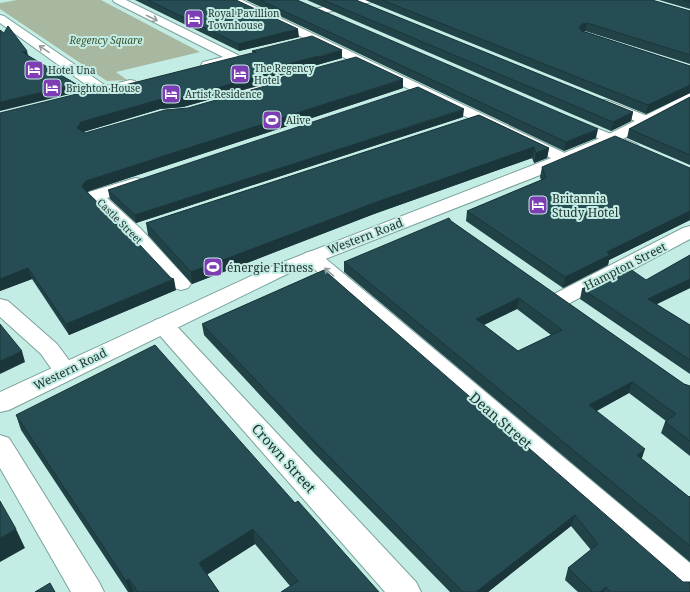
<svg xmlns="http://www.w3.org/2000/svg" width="690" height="592" viewBox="0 0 690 592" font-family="'Noto Serif',serif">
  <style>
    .green { fill: #a8b79f }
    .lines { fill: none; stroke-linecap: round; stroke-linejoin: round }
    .street-casing { stroke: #7aa29b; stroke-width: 2 }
    .secondary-casing { stroke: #7aa29b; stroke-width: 2 }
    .street { fill: #fff; fill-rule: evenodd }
    .secondary { fill: #fff; fill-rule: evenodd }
    .wall { fill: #214247; fill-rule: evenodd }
    .shaded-wall { fill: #1b363a }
    .building { fill: #264d53; stroke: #1b363a; fill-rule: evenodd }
    .oneway { stroke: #929a98 }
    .labels { text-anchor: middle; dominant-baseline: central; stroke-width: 4; stroke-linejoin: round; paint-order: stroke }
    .far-poi-label { font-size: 10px; fill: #243532; stroke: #c2ece4; text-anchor: start }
    .far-park-label { font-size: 10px; font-style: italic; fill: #3b532a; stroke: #c2ece4 }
    .far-street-label { font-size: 10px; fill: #243532; stroke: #c2ece4 }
    .poi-label { font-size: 12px; fill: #243532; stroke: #c2ece4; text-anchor: start }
    .street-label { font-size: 12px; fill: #243532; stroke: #c2ece4 }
    .near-street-label { font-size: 14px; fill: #243532; stroke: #c2ece4 }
  </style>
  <rect width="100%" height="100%" fill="#c2ece4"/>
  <polygon class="green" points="17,0 101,0 200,52 116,72 127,80 107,81 0,9 0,3"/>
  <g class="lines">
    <g class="street-casing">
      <g id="street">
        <polygon points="113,0 126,0 238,55 240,58 238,61 207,69 203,68 201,65 203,62 223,57 114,2"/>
        <polygon points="229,0 242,0 571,156 573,159 571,162 565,164 559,162 230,2"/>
        <polygon points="354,0 373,0 372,2 319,14 314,11 315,9"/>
        <polygon points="0,15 4,16 106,86 130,80 135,81 137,84 135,87 104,95 99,94 0,23"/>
        <polygon points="307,69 312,70 313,73 312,76 281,84 279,89 249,97 244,96 242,93 244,90 268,84 270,79"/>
        <polygon points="606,100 650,117 652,120 650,123 645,124 640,123 601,107 599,104 601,101"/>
        <polygon points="571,118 636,144 639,147 636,150 631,152 626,150 566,125 564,122 566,119"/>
        <polygon points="135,178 141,179 143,183 141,187 107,198 140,228 188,280 191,284 188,288 181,290 174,288 126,236 86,196 89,192"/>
        <polygon points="690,226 690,239 568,304 561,305 554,304 550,299 554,294 683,228"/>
        <polygon points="312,251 319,253 690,563 690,592 679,592 305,261 302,257 305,253"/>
        <polygon points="0,299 8,301 57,344 77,371 73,377 65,379 57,377 41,354 0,317"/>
        <polygon points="163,318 171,320 416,582 421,592 385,592 155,330 152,325 155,320"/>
        <polygon points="0,435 9,438 99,582 104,592 71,592 0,468"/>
      </g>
    </g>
    <g class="secondary-casing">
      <polygon id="secondary" points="690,93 690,103 617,142 571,163 287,274 9,410 0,412 0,392 273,266 559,155 605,136"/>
    </g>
    <use href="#street" class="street"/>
    <use href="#secondary" class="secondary"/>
  </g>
  <g class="wall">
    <polygon points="135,0 236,0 299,37 239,51"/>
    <polygon points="246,0 297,0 596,138 564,151"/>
    <polygon points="307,0 356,0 633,112 631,121 611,131"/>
    <polygon points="365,0 652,0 690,11 690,64 585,31 583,31 690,66 690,93 646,114"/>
    <polygon points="659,0 690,0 690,9"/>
    <polygon points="252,51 342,58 270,78 267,83 183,107 160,109 83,132 85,133 403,88 89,191 87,192 176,290 69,335 32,279 0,291 0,113 93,93 253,53"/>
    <polygon points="690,97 690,165 627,138 629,129"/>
    <polygon points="479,115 549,148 547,158 534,163 532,158 374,214 192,284 148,235 146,223"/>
    <polygon points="463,117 136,223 110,199 108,190"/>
    <polygon points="542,167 690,168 690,220 609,260 608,265 563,288 466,221 467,211 541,180 540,177"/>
    <path d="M451 221 684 384 690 386V456L661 433 665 422 666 421 629 393 596 411 642 459 689 497 690 496V562L344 272V262ZM517 309 551 335 518 351 484 325Z"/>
    <polygon points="690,255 690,288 656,304 690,325 690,374 580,299 582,289 646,280"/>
    <polygon points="324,270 690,592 578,592 565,580 568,568 591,550 571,526 488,592 450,592 313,452 204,335 202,324"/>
    <polygon points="16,415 295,503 379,592 290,586 255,544 207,574 219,592 128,592 21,430"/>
  </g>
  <g class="shaded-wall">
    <polygon points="587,23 585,31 581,32 579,28 582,24"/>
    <polygon points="298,29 299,37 239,51 238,44"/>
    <polygon points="342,50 342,58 270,78 267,83 183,107 160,109 83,132 77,128 81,122 158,100"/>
    <polygon points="27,51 29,59 22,52"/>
    <polygon points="403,79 403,88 89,191 84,196 82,186 86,181"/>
    <polygon points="76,84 78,92 0,111 0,102"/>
    <polygon points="690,85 690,93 646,114 648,105"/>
    <polygon points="464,109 463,117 136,223 135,215"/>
    <polygon points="633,112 631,121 611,131 613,122"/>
    <polygon points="598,129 596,138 564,151 566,142"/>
    <polygon points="534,147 532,158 374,214 192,284 191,272 374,203"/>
    <polygon points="549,148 547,158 534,163 536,153"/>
    <polygon points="690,211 690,220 609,260 608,265 563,288 565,277 607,252"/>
    <polygon points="28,268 32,279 0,291 0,279"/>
    <polygon points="174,279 176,290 69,335 66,324"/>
    <polygon points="690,279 690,288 645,310 648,299"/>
    <polygon points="519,298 517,309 475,329 476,319"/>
    <polygon points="22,351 25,362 0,374 0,361"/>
    <polygon points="632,382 629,393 586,417 589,405"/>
    <polygon points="645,449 641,461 637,455"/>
    <polygon points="575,515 571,526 488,592 476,592"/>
    <polygon points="16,529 25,548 0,562 0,538"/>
    <polygon points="253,529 255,544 202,578 199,563"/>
    <polygon points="129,579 133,592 130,592 126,581"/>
    <polygon points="606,587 604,592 600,592"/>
  </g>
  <g class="building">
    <polygon points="148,0 236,0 298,29 238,44"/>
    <polygon points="260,0 297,0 598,129 566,142"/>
    <polygon points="323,0 356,0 633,112 613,122"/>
    <polygon points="382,0 652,0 690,11 690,55 587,23 582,24 579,28 582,31 690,66 690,85 648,105"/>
    <polygon points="683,0 690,0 690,2"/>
    <polygon points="8,26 27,51 22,52 76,84 0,102 0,30 4,33"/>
    <polygon points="312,36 342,50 269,69 266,74 182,98 158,100 81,122 77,128 85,133 165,110 188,108 279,82 282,77 356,57 403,79 86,181 82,186 86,191 123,227 171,278 174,279 66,324 28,268 0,279 0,113 89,91 93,93 101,91 256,52 252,51"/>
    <polygon points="418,87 464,109 135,215 108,190"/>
    <polygon points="690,97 690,155 629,129"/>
    <polygon points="479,115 549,148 536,153 534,147 374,203 191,272 146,223"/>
    <polygon points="615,136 690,168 690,211 607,252 610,255 565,277 467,211 546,178 542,167"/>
    <path d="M449 218 451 221 684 384 690 386V441L665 422 676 414 632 382 589 405 645 449 637 455 689 497 690 496V546L344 262ZM519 298 562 330 518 351 476 319Z"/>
    <polygon points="690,255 690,279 648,299 690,325 690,360 582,289 626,266 646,280"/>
    <polygon points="324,270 683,582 690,582 690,592 611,592 606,587 600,592 593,592 568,568 598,544 575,515 476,592 463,592 313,440 202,324"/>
    <polygon points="0,324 22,351 0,361"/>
    <polygon points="155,345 295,503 298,501 379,592 281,592 298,581 253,529 199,563 219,592 138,592 129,579 126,581 16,415"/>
    <polygon points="0,501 16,529 0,538"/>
    <polygon points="50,583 55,592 35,592"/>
  </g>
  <defs><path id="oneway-shaft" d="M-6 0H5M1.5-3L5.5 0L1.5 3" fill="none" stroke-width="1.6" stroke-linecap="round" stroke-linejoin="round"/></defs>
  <g class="oneway">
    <use href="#oneway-shaft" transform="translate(152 18) rotate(26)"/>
    <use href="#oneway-shaft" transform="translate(44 49) rotate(-145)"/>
    <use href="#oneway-shaft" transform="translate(329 272) rotate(-139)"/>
  </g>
  <defs>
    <g id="hotel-square" transform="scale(1)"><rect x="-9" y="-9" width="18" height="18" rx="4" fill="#7d3eb3" stroke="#c2ece4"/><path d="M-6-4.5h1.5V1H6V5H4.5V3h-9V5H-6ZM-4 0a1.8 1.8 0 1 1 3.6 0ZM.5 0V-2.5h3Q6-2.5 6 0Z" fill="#fff"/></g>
    <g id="stadium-square" transform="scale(1)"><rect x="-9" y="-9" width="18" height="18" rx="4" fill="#7d3eb3" stroke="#c2ece4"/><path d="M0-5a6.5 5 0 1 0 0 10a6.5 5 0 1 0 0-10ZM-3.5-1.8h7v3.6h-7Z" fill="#fff"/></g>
  </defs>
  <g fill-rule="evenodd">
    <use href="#hotel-square" x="194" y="19"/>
    <use href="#hotel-square" x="34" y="70"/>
    <use href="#hotel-square" x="240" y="74"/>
    <use href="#hotel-square" x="52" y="88"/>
    <use href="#hotel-square" x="171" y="94"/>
    <use href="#stadium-square" x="272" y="120"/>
    <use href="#hotel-square" x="538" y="205"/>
    <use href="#stadium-square" x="213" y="267"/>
  </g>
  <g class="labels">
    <g class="far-poi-label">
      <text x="208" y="13">Royal Pavillion<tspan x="208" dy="12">Townhouse</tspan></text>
      <text x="254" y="68">The Regency<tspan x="254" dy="12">Hotel</tspan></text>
      <text x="48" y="70">Hotel Una</text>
      <text x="66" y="88">Brighton House</text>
      <text x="185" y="94">Artist Residence</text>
      <text x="286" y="120">Alive</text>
    </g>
    <g class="far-park-label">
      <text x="106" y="40">Regency Square</text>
    </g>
    <g class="far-street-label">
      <text transform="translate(120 221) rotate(45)">Castle Street</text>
    </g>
    <g class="poi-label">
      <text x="552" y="198">Britannia<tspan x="552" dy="14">Study Hotel</tspan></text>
      <text x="227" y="267">énergie Fitness</text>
    </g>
    <g class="street-label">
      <text transform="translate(365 236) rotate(-21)">Western Road</text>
      <text transform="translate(625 266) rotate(-27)">Hampton Street</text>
      <text transform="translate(70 369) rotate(-26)">Western Road</text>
    </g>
    <g class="near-street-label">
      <text transform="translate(501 420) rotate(41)">Dean Street</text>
      <text transform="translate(284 458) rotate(48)">Crown Street</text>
    </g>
  </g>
</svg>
